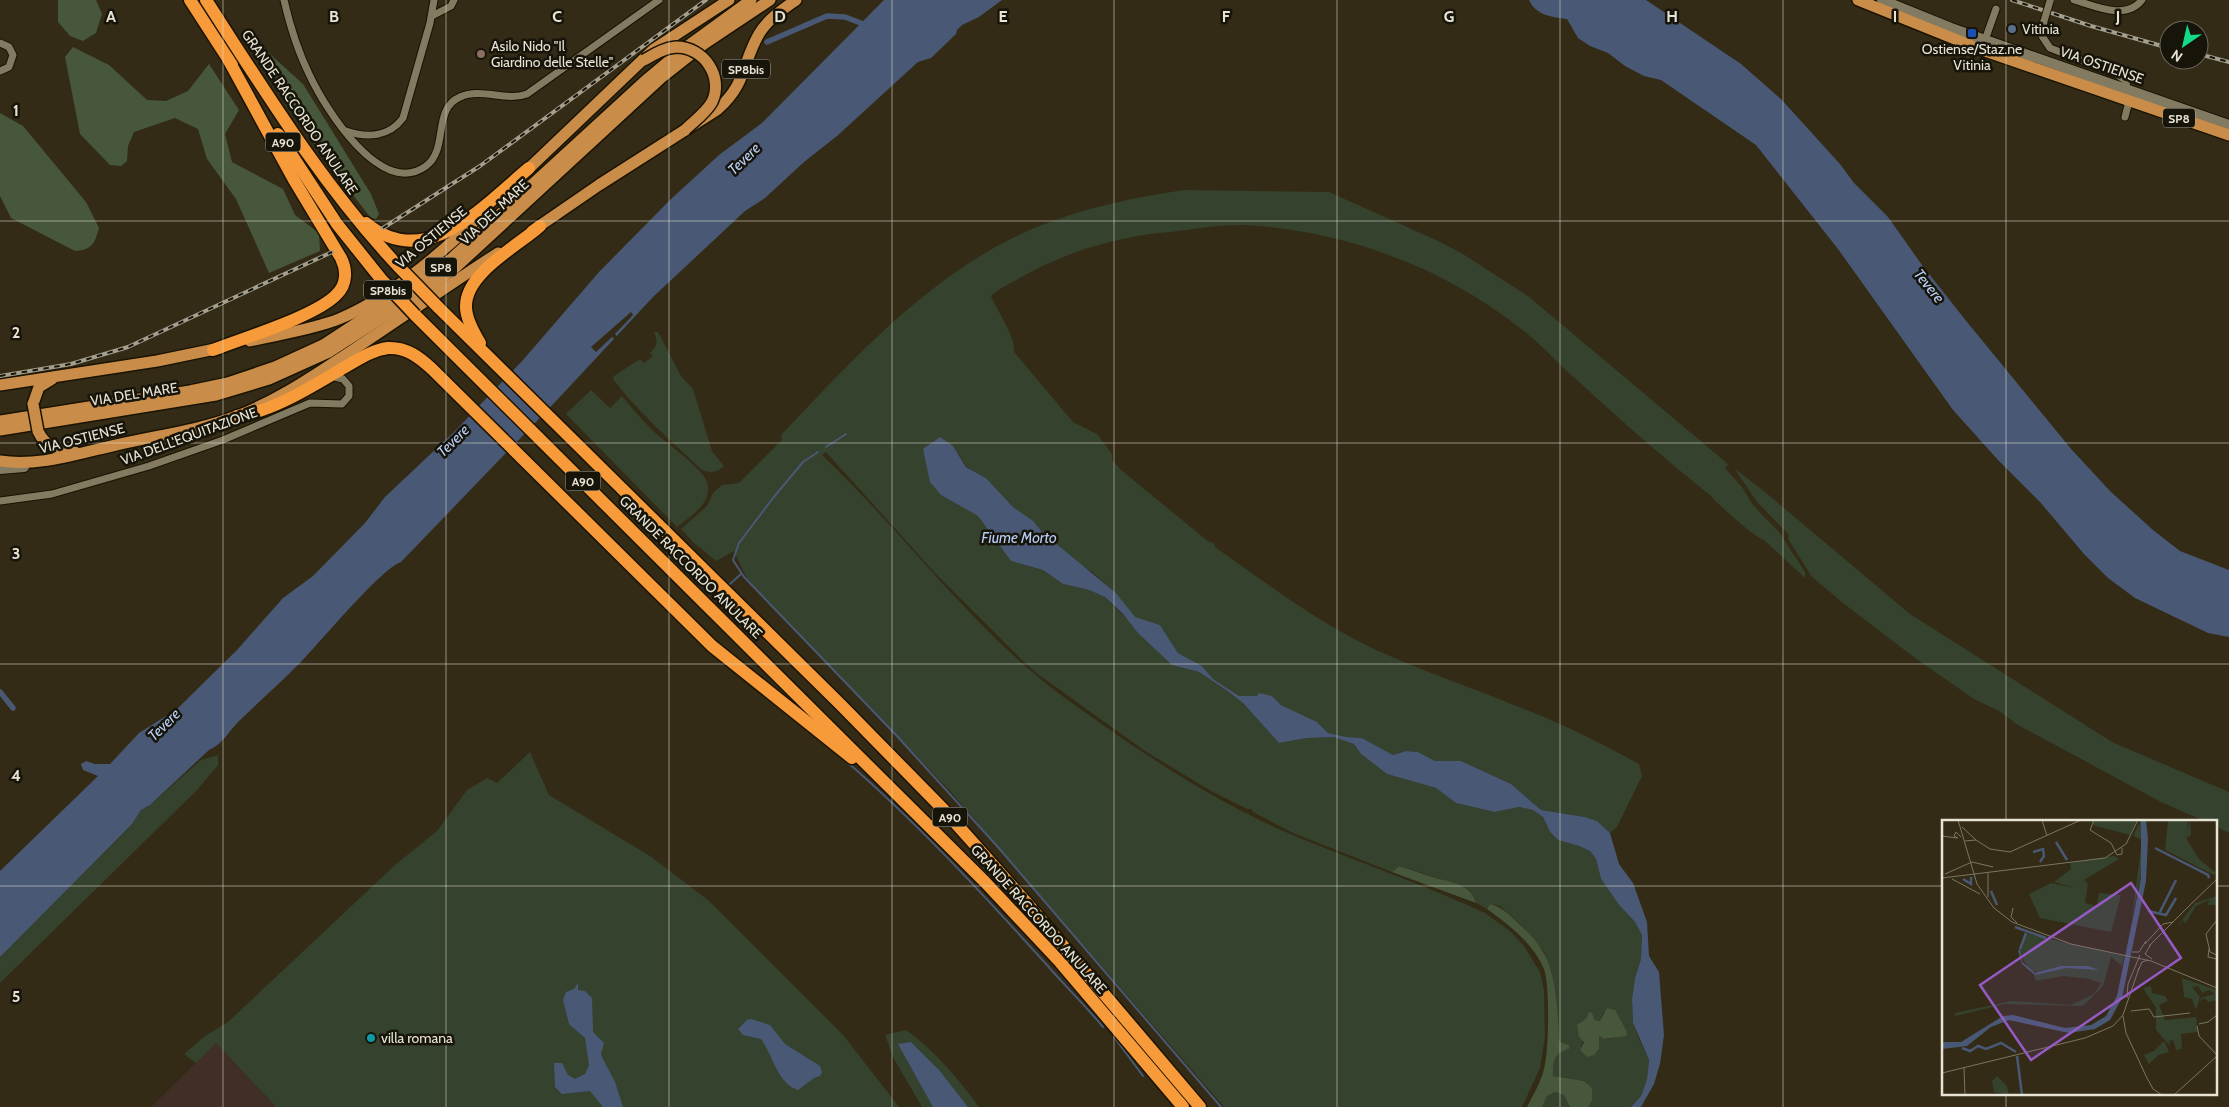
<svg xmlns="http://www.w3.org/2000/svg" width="2229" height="1107" viewBox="0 0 2229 1107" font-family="Cabin,sans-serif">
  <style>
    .commercial { fill: #412e27 }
    .green { fill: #35422d; fill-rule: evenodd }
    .forest { fill: #46573b }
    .water { fill: #495874 }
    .pier { fill: #332b15 }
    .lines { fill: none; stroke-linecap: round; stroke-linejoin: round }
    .stream { stroke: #495874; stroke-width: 2 }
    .canal { stroke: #495874; stroke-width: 5.5 }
    .minor-casing { stroke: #1a1301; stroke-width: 9 }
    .secondary-casing { stroke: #1a1301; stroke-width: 12 }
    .primary-casing { stroke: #1a1301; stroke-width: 14 }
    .motorway-casing { stroke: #1a1301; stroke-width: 15 }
    .minor { stroke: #837a62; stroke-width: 7 }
    .secondary { stroke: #837a62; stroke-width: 10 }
    .primary { stroke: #c98d49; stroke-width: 11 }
    .motorway { stroke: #f79a39; stroke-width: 12 }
    .rail-casing { stroke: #a39e8d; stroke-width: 4 }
    .rail { stroke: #17140a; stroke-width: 2; stroke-dasharray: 5.5; stroke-linecap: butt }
    .minor-bridge-casing { stroke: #1a1301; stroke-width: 9; stroke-linecap: butt }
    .primary-bridge-casing { stroke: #1a1301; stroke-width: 14; stroke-linecap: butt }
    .motorway-bridge-casing { stroke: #1a1301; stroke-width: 15; stroke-linecap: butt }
    .minor-bridge { stroke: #837a62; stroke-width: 7 }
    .primary-bridge { stroke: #c98d49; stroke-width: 11 }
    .motorway-bridge { stroke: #f79a39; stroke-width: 12 }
    .grid { fill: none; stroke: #e7e3d5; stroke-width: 1; stroke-opacity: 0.55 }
    .service-dot { fill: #5c6f8a; stroke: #17140a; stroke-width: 2 }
    .transit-dot { fill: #1a4fb4; stroke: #17140a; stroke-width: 2 }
    .education-dot { fill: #8d6e63; stroke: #17140a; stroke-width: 2 }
    .culture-dot { fill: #0f9aa8; stroke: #17140a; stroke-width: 2 }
    .labels { text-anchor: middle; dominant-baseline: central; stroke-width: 5; stroke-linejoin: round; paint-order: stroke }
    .shield { fill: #17140a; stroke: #a9a598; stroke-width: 1 }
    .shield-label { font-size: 12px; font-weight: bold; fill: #e7e3d5 }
    .poi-label { font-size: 14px; fill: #e7e3d5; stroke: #17140a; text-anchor: start }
    .street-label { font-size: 14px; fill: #e7e3d5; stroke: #17140a }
    .water-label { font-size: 15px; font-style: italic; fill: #b8cff9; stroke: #17140a }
    .inset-river { fill: none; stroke: #495874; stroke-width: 2.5 }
    .inset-road { fill: none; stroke: #7b7562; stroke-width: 1 }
    .view { fill: #965ac4; fill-opacity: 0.15; stroke: #965ac4; stroke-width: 2.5 }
    .inset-edge { fill: none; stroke: #e7e3d5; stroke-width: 2.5 }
    .grid-label { font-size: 16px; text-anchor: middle; font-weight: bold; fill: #e7e3d5; stroke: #17140a; stroke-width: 5; stroke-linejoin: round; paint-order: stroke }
  </style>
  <rect width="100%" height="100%" fill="#332b15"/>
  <polygon class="commercial" points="216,1043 276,1107 151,1107"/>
  <g class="green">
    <path d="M1185 190 1329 192 1436 240 1463 254 1528 296 1728 464 1725 468 1742 487 1753 505 1779 532 1805 572V578L1764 540C1757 539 1717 504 1711 496 1665 459 1620 420 1577 380 1559 365 1544 347 1525 332 1446 268 1347 231 1245 225 1218 224 1185 231 1159 233 1109 239 1061 254 1018 279 1009 284 998 289 991 296 997 311 1016 337 1014 352L1073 422 1097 434 1112 454V460L1121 470 1209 542 1214 543 1215 547C1266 583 1317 622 1374 649 1425 672 1478 690 1529 711 1567 726 1603 744 1639 764L1642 776 1617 827 1610 833 1597 821 1585 817 1541 810 1511 784 1461 761H1435L1418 752 1406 751 1393 755 1362 738 1346 737 1328 733 1317 722 1281 705 1272 696H1239L1213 679 1202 666 1178 653 1160 625 1135 618 1116 593 1092 572 1078 563 1042 532 1032 521 1013 507 986 478 967 467 953 446 941 495 978 516 1011 561 1043 570 1063 584 1089 590 1105 597 1172 665 1199 672 1226 690 1243 703 1279 743 1307 738 1334 737 1355 744 1361 754 1387 774 1436 788 1456 803 1493 812 1519 807 1533 810 1543 817 1550 832 1558 840 1579 846 1590 851 1596 859 1601 879 1619 905 1635 922 1642 935 1641 959 1635 978 1632 999 1633 1023 1639 1039 1649 1060 1647 1079 1641 1096 1631 1107H1588L1592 1101V1088L1584 1081 1553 1076C1553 1061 1554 1053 1569 1049V1045L1560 1042 1559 1038 1555 993 1544 952 1525 929 1509 914 1500 906 1490 904 1487 909 1476 903C1470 882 1457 885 1440 879 1426 874 1413 870 1399 866L1392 872 1293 833 1253 812 1252 809H1247L1211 791 1145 751 1039 675 1025 663 935 573 826 452 822 455C897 526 958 610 1037 676 1058 694 1081 709 1103 725 1163 767 1226 807 1295 836 1358 862 1423 884 1485 913L1510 931 1524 946 1540 972 1544 990 1545 1037 1540 1068 1522 1107H1224L950 791 747 579 734 551 716 561 693 542 681 529 707 506 713 493 722 485 739 483 782 440 781 435C844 369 907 299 987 252 1045 217 1118 199 1185 190ZM1604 1012 1615 1038 1603 1039 1599 1035 1580 1050 1592 1013 1595 1020 1600 1021Z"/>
    <path d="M654 332H658L681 376 693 389 712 451 724 466C717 473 711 473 702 470L656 427 629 399 613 379 614 376 640 359 644 363 653 356 650 353C658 346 658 341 654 332Z"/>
    <path d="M591 390 610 408 622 396C632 408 642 420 653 431 665 442 706 470 708 485 710 505 691 516 677 527L566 414Z"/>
    <polygon points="1734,468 1765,492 1910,614 2112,742 2229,792 2229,833 2215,826 2215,821 2204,821 2161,802 2018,725 1999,711 1974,699 1915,658 1843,603 1812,577 1788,539 1789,535 1757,502"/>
    <polygon points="530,752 549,795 650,856 708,900 844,1036 899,1107 276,1107 216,1043 196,1063 184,1054 205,1036 228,1022 395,865 437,831 467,790 487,778 497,783"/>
    <polygon points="218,755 218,765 197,790 0,983 0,957 15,940 132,824 141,810 150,805 201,760"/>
    <path d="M906 1030C935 1051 958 1078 979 1107H968L940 1071 911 1042 924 1089 933 1107H922L893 1057 885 1035Z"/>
    <polygon points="1555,1092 1564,1095 1570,1107 1542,1107 1547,1096"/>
  </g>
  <g class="forest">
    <polygon points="58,0 96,0 102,14 96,33 83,41 70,36 58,22"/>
    <polygon points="247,42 262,47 303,84 371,194 379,214 376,219 371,218 324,158"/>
    <polygon points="73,47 109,65 147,100 166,101 188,91 209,64 239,110 225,134 232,162 283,189 295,215 319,233 320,251 269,273 236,199 207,159 198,129 175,118 134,132 128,146 127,161 121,166 110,165 80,134 65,57"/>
    <path d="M0 113 23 126 86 202 99 228C95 243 92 250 75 251L11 218 0 196Z"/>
    <path d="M1399 866C1414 870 1429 877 1444 880 1459 884 1471 886 1476 903L1392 872Z"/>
    <path d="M1490 904C1502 907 1509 914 1518 923 1527 931 1537 941 1543 952 1556 973 1558 1014 1559 1039L1560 1042 1569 1045V1049C1554 1053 1553 1061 1553 1076L1584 1081 1592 1088V1101L1588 1107H1570L1564 1095 1555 1092 1547 1096 1542 1107H1527C1533 1095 1541 1082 1544 1069 1549 1052 1550 984 1544 969 1533 943 1509 925 1487 909Z"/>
    <polygon points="1607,1008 1615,1010 1627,1032 1626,1036 1603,1039 1599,1035 1599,1049 1594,1055 1587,1057 1580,1050 1584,1042 1579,1037 1577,1025 1586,1019 1589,1012 1592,1013 1595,1020 1600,1021"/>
  </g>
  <g class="water">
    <path d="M884 0H1002L979 17 962 25 957 30 956 34 931 58 918 62 837 136 804 162 765 198 745 211 653 297 558 399 401 562C383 567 320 642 302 661 281 682 260 701 239 721 228 732 223 744 209 750L150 805 141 810 132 824 0 957V871L98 776 83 770 81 764 86 761 95 764H110L139 733 177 709 237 650 283 598 313 576 365 523 385 497 456 430 523 360 599 272 670 200 719 155 762 123Z"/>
    <path d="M1529 0H1646L1741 64 1781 99 1840 164 1854 183 1888 217 1922 265 1967 322 2072 450 2111 492 2153 530 2180 551 2229 570V637L2208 633 2135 598 2108 578 2084 554 2040 502 1998 460 1953 410 1838 249 1756 145 1661 80 1644 76 1625 66 1608 53 1590 46 1578 38 1567 19C1553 17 1536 16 1529 0Z"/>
    <polygon points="940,437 953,446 966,467 986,478 1013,507 1033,521 1042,532 1116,593 1135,617 1160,625 1178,653 1202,666 1213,679 1239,696 1257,696 1259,693 1272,696 1281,705 1317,722 1328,733 1346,737 1362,738 1393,755 1406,751 1418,752 1435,761 1461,761 1511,784 1541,810 1585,817 1597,821 1610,833 1619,864 1633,883 1647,922 1649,956 1659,972 1664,1035 1660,1064 1654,1084 1641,1107 1631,1107 1641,1096 1647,1079 1649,1060 1633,1023 1632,999 1635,978 1641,959 1642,935 1635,922 1619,905 1601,879 1596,859 1590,851 1579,846 1558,840 1550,832 1543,817 1533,810 1519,807 1494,812 1456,803 1436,788 1387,774 1361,754 1354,744 1334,737 1307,738 1279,743 1243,703 1226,690 1199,672 1172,665 1138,633 1122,613 1105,597 1089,590 1063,584 1043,570 1011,561 978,516 941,495 930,482 923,449"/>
    <polygon points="578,983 578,990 585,991 592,998 593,1032 604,1043 601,1054 602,1057 615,1082 623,1107 603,1107 590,1091 562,1094 555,1087 554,1063 562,1063 568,1075 575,1079 585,1074 589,1065 585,1038 569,1024 563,1000 566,992 574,989"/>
    <path d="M751 1019 770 1025 785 1044 820 1066 822 1072 820 1076 814 1078 798 1090C777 1083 773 1055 761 1039L743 1035 738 1029 747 1020Z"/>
    <polygon points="911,1042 940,1071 968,1107 933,1107 898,1044"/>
  </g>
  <polygon class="pier" points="631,312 633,315 615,334 618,338 616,340 612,337 596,352 591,347"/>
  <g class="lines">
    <g class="stream">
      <polyline points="826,447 846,434"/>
      <polyline points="818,452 803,462 773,498 739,543 733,560 744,577 896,735 997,846 1221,1107"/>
      <polyline points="730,584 741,574"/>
      <path d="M839 755C914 819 981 892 1047 965 1065 986 1085 1005 1103 1027"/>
      <polyline points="1114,1037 1143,1076"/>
    </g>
    <g class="canal">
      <polyline points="767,42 827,16 845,17 866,25"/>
      <polyline points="0,692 13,708"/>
    </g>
    <g class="minor-casing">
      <g id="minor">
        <path d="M284 0C290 26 298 52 310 76 325 108 381 199 426 166 449 149 432 109 460 97 481 87 506 102 527 94L659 0"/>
        <path d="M2074 0C2095 6 2126 21 2142 0"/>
        <polyline points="432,16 451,6 454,0"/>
        <polyline points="2044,21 2042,36 2050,48 2116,74 2126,81 2127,90"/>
        <polyline points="1985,40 1996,9"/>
        <polyline points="0,43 9,47 13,55 9,67 0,71"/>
        <polyline points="2125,117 2129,101"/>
        <path d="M346 131C367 138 389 137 403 118L430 23 434 0"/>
        <polyline points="0,501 52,494 149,466 223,440 310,403 342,404 349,396 349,386 343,379 331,376"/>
      </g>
    </g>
    <g class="secondary-casing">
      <g id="secondary">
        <polyline points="1882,0 1951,28 2229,125"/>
        <polyline points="0,469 24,467"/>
      </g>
    </g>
    <g class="primary-casing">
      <g id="primary">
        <polyline points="1858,0 1982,50 2229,135"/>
        <polyline points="523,174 654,49 729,0"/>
        <path d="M532 231 599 185 718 109C747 83 742 63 759 34 768 19 782 10 796 0"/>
        <path d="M250 341C280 334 311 330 339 319 390 298 444 251 483 213"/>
        <polyline points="0,385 157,361 220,348"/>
        <polyline points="33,404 39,387 52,379"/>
        <polyline points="0,421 190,391 228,383 275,367 323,345 409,289 450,260 645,81 681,51 751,0"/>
        <polyline points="0,430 216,395 269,379 329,352 416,296 456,267 661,78 704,44 770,0"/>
        <path d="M38 431C45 447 59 452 75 452"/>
        <path d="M0 461C38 467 75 454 112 446 154 436 197 431 237 416 279 400 316 374 353 350 401 318 449 285 498 253"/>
      </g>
    </g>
    <g class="motorway-casing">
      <g id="motorway">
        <polyline points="190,0 232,65"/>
        <path d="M206 0C266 93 323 186 399 267"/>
        <polyline points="278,134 337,224 381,279"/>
        <path d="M366 223C426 273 484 205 529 168"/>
        <polyline points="438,307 840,704 943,809 1026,902 1200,1107"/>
        <polyline points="415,315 985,882 1060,962 1183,1107"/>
        <path d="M480 343C474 333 466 319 466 307 465 273 518 246 540 226"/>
        <path d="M213 350C243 338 317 316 337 294 347 284 347 270 341 258L294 180 228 59"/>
        <path d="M237 416C271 413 316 384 345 367 359 359 372 350 388 348 406 347 419 357 432 369L712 646 852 758"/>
      </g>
    </g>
    <use href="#minor" class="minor"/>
    <use href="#secondary" class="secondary"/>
    <use href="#primary" class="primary"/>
    <use href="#motorway" class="motorway"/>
    <g class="rail-casing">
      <g id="rail">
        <polyline points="2012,0 2091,26 2169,48"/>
        <polyline points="2199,54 2229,62"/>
        <polyline points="383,228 480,166 706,0"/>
        <polyline points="0,376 71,364 128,347 332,252"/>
      </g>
    </g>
    <use href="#rail" class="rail"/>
    <g class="minor-bridge-casing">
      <polyline id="minor-bridge" points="2044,21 2050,1"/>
    </g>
    <g class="primary-bridge-casing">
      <g id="primary-bridge">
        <path d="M644 60C655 54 664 48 676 47 704 47 724 77 712 102 706 113 694 121 685 130"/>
        <polyline points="33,404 38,431"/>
      </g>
    </g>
    <g class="motorway-bridge-casing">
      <g id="motorway-bridge">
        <polyline points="399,267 438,307"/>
        <polyline points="381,279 415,315"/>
      </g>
    </g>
    <use href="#minor-bridge" class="minor-bridge"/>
    <use href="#primary-bridge" class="primary-bridge"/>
    <use href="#motorway-bridge" class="motorway-bridge"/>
  </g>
  <path class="grid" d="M223 0V1107M446 0V1107M669 0V1107M892 0V1107M1114 0V1107M1337 0V1107M1560 0V1107M1783 0V1107M2006 0V821M0 221H2229M0 443H2229M0 664H2229M0 886H1943M2215 886H2229M2006 1093V1107"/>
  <circle class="service-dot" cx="2012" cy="29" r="5"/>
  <rect class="transit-dot" x="1967" y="28" width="10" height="10" rx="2.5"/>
  <circle class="education-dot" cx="481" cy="54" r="5"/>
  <circle class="culture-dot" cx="371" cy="1038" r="5"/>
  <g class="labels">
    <g class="shield">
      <rect x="722" y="59.5" width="48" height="19" rx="4"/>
      <rect x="2163" y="108.5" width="32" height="19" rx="4"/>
      <rect x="265.5" y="132.5" width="35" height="19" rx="4"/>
      <rect x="425" y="257.5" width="32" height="19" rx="4"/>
      <rect x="364" y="280.5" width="48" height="19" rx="4"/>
      <rect x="565.5" y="471.5" width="35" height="19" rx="4"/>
      <rect x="932.5" y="807.5" width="35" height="19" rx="4"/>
    </g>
    <g class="shield-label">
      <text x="746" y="69">SP8bis</text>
      <text x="2179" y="118">SP8</text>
      <text x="283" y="142">A90</text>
      <text x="441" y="267">SP8</text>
      <text x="388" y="290">SP8bis</text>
      <text x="583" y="481">A90</text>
      <text x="950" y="817">A90</text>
    </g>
    <g class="poi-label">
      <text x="2022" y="29">Vitinia</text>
      <text x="491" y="46">Asilo Nido "Il<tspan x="491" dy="16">Giardino delle Stelle"</tspan></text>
      <text x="1972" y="49" text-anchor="middle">Ostiense/Staz.ne<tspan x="1972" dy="16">Vitinia</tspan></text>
      <text x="381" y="1038">villa romana</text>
    </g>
    <g class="street-label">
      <text transform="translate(2102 65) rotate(19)">VIA OSTIENSE</text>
      <text transform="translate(300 112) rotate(56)">GRANDE RACCORDO ANULARE</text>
      <text transform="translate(494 212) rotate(-43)">VIA DEL MARE</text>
      <text transform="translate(431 237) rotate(-40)">VIA OSTIENSE</text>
      <text transform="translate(134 394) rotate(-9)">VIA DEL MARE</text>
      <text transform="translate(189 436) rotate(-20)">VIA DELL'EQUITAZIONE</text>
      <text transform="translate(82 438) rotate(-14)">VIA OSTIENSE</text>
      <text transform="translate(691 567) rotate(45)">GRANDE RACCORDO ANULARE</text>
      <text transform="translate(1039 919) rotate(48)">GRANDE RACCORDO ANULARE</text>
    </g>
    <g class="water-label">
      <text transform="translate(744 159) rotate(-44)">Tevere</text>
      <text transform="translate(1929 286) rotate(51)">Tevere</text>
      <text transform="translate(453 441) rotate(-45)">Tevere</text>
      <text x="1019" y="538">Fiume Morto</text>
      <text transform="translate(164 725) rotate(-45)">Tevere</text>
    </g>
  </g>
  <g transform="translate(1942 820)">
    <rect width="275" height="275" fill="#332b15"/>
    <path d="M152 0H195L188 15 150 5ZM199 0 200 51 190 97 199 28V19L191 16ZM226 0H246L245 11 248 0 249 15 244 18 257 39 274 53 272 55 223 30ZM172 36 177 39 142 60 146 64 143 83 155 86 157 73 179 75 169 112 98 98 87 74 109 63 133 68 112 62 129 49 128 43ZM275 76V85H266L267 80 254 86 243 104 242 100 235 107 253 83ZM83 113 182 136 180 146 169 137 161 166 141 186 63 184 13 196V193L70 181 129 185 152 174 159 163 148 159 122 156 94 161 92 156 96 152 86 150 77 129ZM240 158 275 170V180L267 182 262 178 257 182 259 178 272 174 267 170 260 173 256 166 250 167 258 177 254 190 250 179 242 177ZM209 166 210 173 223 176 226 181 217 185 223 200 254 197 256 212 239 214 240 229 234 230 231 220 227 221 228 226 214 210V188L201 168ZM222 221 227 232 216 235 207 244 202 235 212 231ZM55 256 65 266 67 275 52 272 50 261Z" fill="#35422d"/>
    <path d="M199 0H204L206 19 204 61 180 178 168 200 153 209 127 213 67 200 49 207 25 226 0 229V222H19L61 196 71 195 123 208 149 205 164 196 175 176 199 58ZM78 129 80 142 93 153 119 146H146L157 150 124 148 93 155 80 144 76 131Z" fill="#495874"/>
    <path class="inset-river" d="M114 22 125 40M213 28 266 55 267 58M91 32 101 29 102 36 98 42M21 59 29 64V57M49 71 55 85M206 91 224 95 234 78M218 92 234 60M73 107 104 118M78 129 84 113M20 228 28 231 36 226 44 229 59 223 74 232M75 236 80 275"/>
    <path class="inset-road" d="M16 0 35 64 52 88 70 102 129 124 209 141 275 168M100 0 105 16M152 0 148 10 169 23 175 35 180 34V28M20 7 34 20M0 16 15 18M16 18 12 16 14 12 19 17M23 21 34 20 48 29 68 32 139 0M46 53V77M3 54 30 42 51 47M0 58 163 38 184 24 196 0M10 59 38 74M71 88 69 97 75 103M245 88 275 59M275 100 264 114 268 132 275 135M203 124 221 104 231 102M209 124 203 134 210 139M207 126 246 87M267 129 266 137 275 139M190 132H197L204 121M196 151 200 142 206 140M185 178 186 164 198 135M189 191 207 189 212 197M181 196 184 213 204 256 211 269 220 275M212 197 248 193M257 204 266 202 275 195M255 206 257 216 274 234M22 248 23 275M0 253 143 218 171 206 181 195 197 148M232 275 275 236"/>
    <path class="view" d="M189 63 239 138 89 240 38 165Z"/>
    <rect width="275" height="275" class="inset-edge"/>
  </g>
  <g class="grid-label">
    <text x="111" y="22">A</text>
    <text x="334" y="22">B</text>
    <text x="557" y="22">C</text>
    <text x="780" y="22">D</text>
    <text x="1003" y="22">E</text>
    <text x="1226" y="22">F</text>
    <text x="1449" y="22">G</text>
    <text x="1672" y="22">H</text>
    <text x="1895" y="22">I</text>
    <text x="2118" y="22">J</text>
    <text x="16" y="116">1</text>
    <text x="16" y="338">2</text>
    <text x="16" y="559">3</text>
    <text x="16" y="781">4</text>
    <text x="16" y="1002">5</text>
  </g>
  <g transform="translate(2184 45) rotate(214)"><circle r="24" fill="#17140a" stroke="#6a675b"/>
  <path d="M0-4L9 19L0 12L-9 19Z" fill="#13d989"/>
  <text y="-8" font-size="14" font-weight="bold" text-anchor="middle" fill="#e7e3d5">N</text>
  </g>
</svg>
